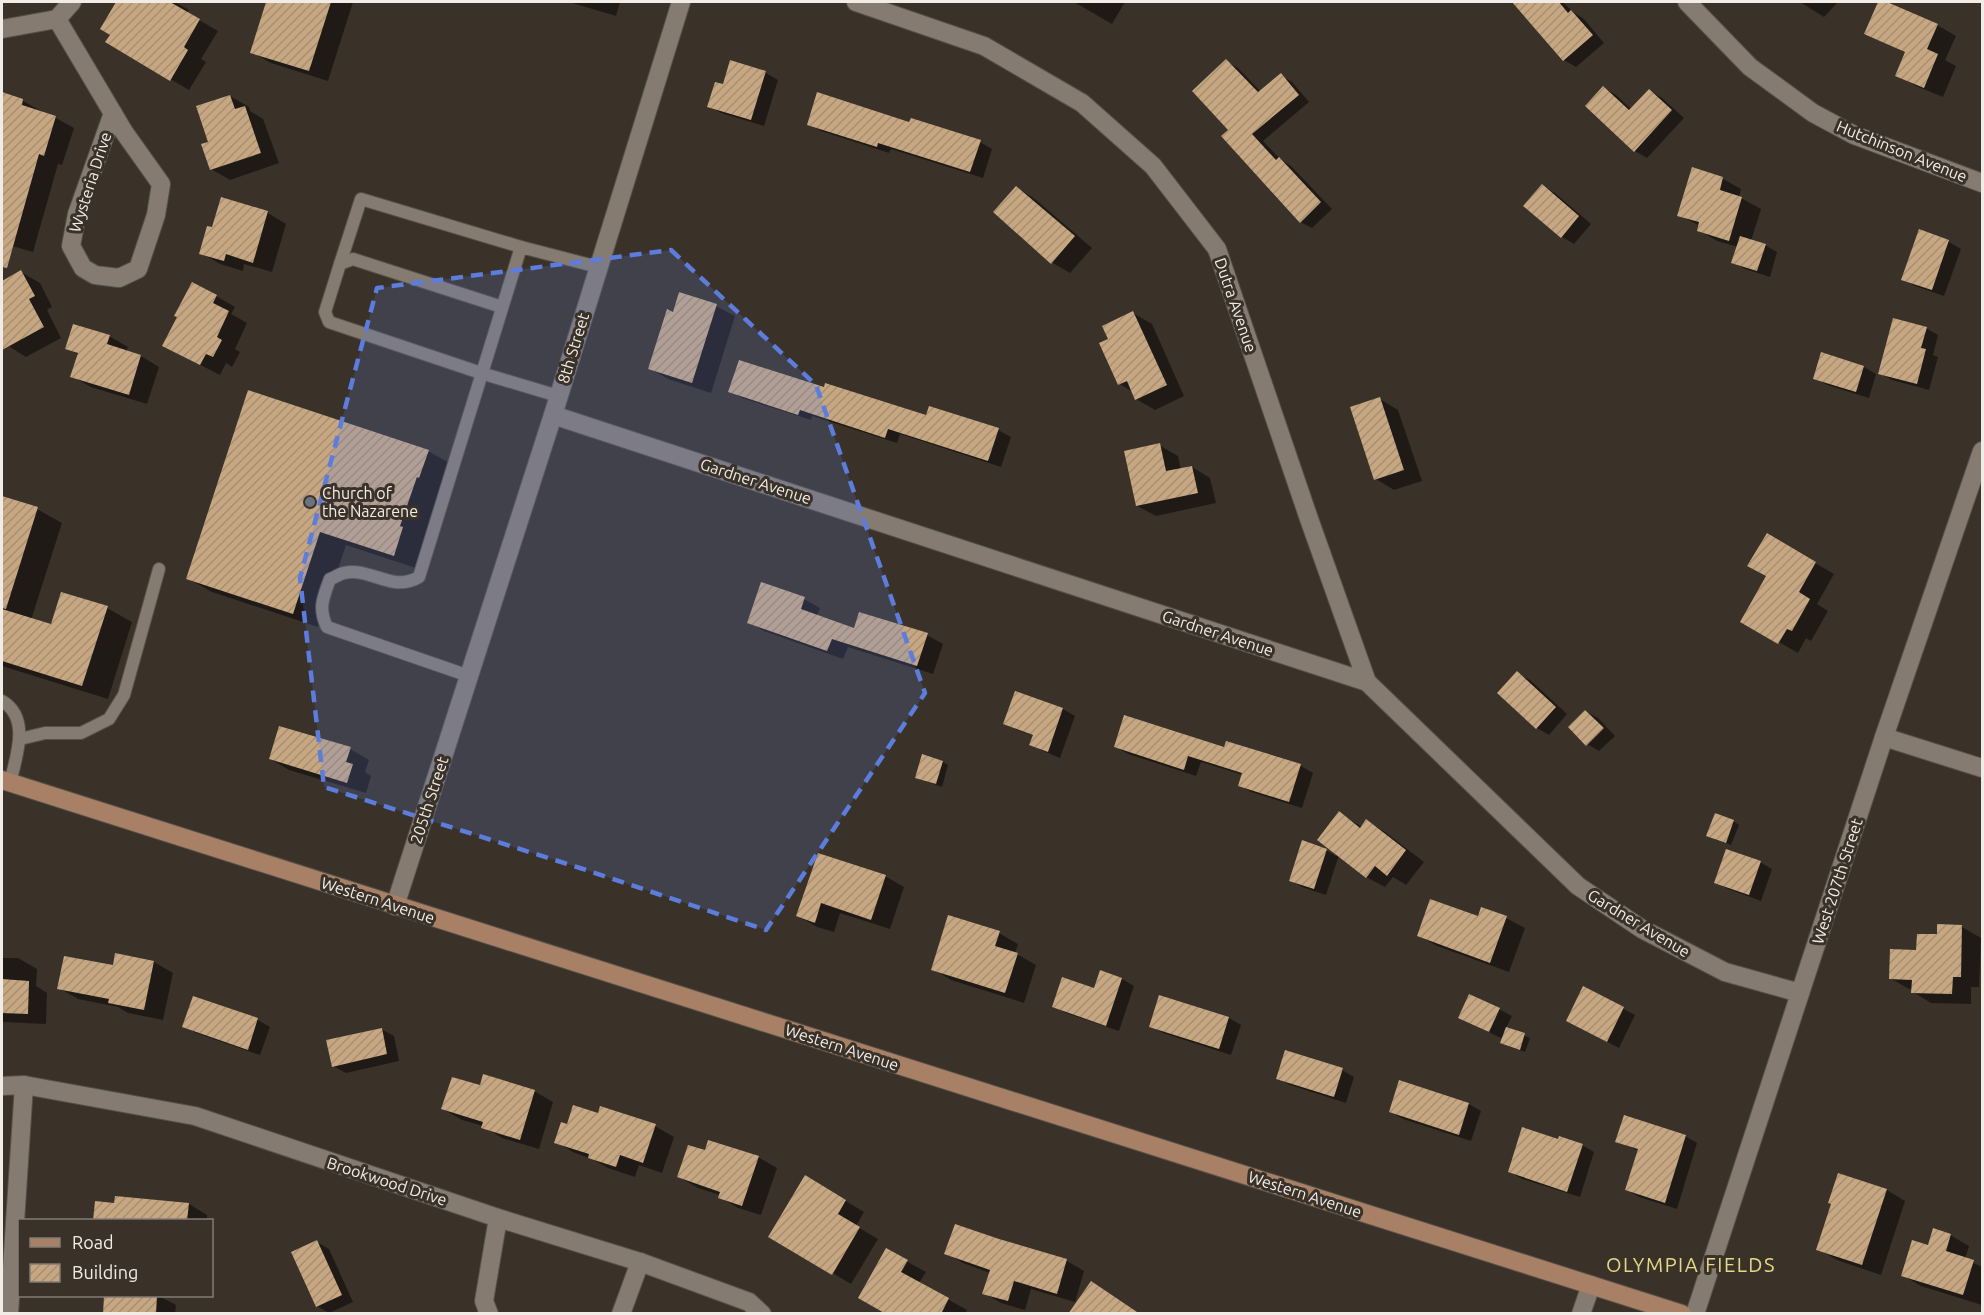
<svg xmlns="http://www.w3.org/2000/svg" width="1984" height="1315" viewBox="0 0 1984 1315" font-family="Ubuntu,sans-serif">
  <style>
    .shadow { fill: #0007 }
    .building { fill: url(#building-hatch) }
    .lines { fill: none; stroke-linecap: round; stroke-linejoin: round }
    .lane-casing { stroke: #575149; stroke-width: 14 }
    .street-casing { stroke: #575149; stroke-width: 20 }
    .secondary-casing { stroke: #575149; stroke-width: 20 }
    .lane { stroke: #857b71; stroke-width: 12 }
    .street { stroke: #857b71; stroke-width: 18 }
    .secondary { stroke: #a88065; stroke-width: 18 }
    .marked { fill: #5d7ddc; fill-opacity: 0.2; stroke: #5d7ddc; stroke-width: 4.5; stroke-dasharray: 12 8; stroke-linejoin: round }
    .worship-dot { fill: #6b7280; stroke: #3a3229; stroke-width: 2 }
    .labels { text-anchor: middle; dominant-baseline: central; stroke-width: 6; stroke-linejoin: round; paint-order: stroke }
    .street-label { font-size: 16px; fill: #f1ece6; stroke: #3a3229 }
    .poi-label { font-size: 16px; fill: #f1ece6; stroke: #3a3229; text-anchor: start }
    .quarter-label { font-size: 20px; letter-spacing: 1.5px; fill: #e4d889; stroke: #3a3229 }
  </style>
  <defs>
    <pattern id="building-hatch" width="6" height="6" patternUnits="userSpaceOnUse" patternTransform="scale(1.5)"><rect width="6" height="6" fill="#c6a782"/><path d="M-1 1l2-2M0 6l6-6M5 7l2-2" fill="none" stroke="#a68f73"/></pattern>
  </defs>
  <rect width="100%" height="100%" fill="#3a3229"/>
  <g class="shadow">
    <polygon points="118,2 175,2 189,10 187,13 218,31 201,59 206,62 189,90 107,42 112,34 102,28"/>
    <polygon points="267,2 353,2 328,81 271,63 252,52"/>
    <polygon points="569,2 620,2 616,16"/>
    <polygon points="1074,2 1125,2 1112,24"/>
    <polygon points="1514,2 1563,2 1573,12 1584,19 1604,43 1576,67 1564,60"/>
    <polygon points="1800,2 1838,2 1824,17"/>
    <polygon points="1880,2 1937,25 1956,36 1945,60 1956,66 1943,97 1916,86 1897,75 1906,53 1866,33"/>
    <polygon points="1226,61 1238,68 1261,92 1281,75 1292,82 1309,102 1263,141 1280,159 1291,166 1332,209 1312,228 1300,222 1230,130"/>
    <polygon points="731,62 766,73 778,80 764,126 721,113 709,106 724,86"/>
    <polygon points="1604,88 1616,95 1632,110 1649,90 1662,98 1684,118 1647,158 1635,151"/>
    <polygon points="2,93 23,101 41,111 41,113 56,118 74,128 62,165 58,164 33,252 2,243"/>
    <polygon points="230,96 249,107 250,111 263,119 279,163 230,180 211,169 210,143"/>
    <polygon points="809,124 910,124 980,142 992,149 983,178 891,149 889,153 821,131"/>
    <polygon points="1693,169 1723,179 1741,189 1739,197 1761,209 1751,241 1765,245 1777,252 1770,277 1745,269 1733,262 1738,247 1717,241 1698,230 1700,226 1679,215"/>
    <polygon points="1542,186 1555,193 1591,224 1574,244 1562,237"/>
    <polygon points="1017,188 1035,199 1092,248 1070,273 1051,262"/>
    <polygon points="222,199 268,213 286,224 272,272 244,264 243,271 220,264 201,253 213,229"/>
    <polygon points="1920,231 1949,242 1961,249 1944,296 1915,286 1903,279"/>
    <polygon points="21,272 40,283 52,307 47,310 61,338 26,357 2,342 2,282"/>
    <polygon points="216,296 235,307 231,314 247,323 235,349 240,352 232,367 226,363 220,375 183,356"/>
    <polygon points="716,306 735,316 711,393 668,379 649,368 674,313"/>
    <polygon points="1133,313 1152,324 1184,396 1155,410 1136,399 1133,392 1120,384 1110,340"/>
    <polygon points="1926,328 1938,335 1933,355 1938,357 1929,390 1892,380 1880,373"/>
    <polygon points="109,336 128,347 126,352 141,356 159,367 147,404 91,387 72,376 79,355 67,348"/>
    <polygon points="1822,354 1864,367 1876,374 1869,398 1827,385 1815,378"/>
    <polygon points="730,391 927,417 998,430 1011,437 1001,467 900,434 897,443 812,416 811,420 742,398"/>
    <polygon points="1380,399 1398,410 1422,481 1394,490 1376,479"/>
    <polygon points="1159,445 1178,456 1181,470 1192,467 1210,478 1216,503 1156,516 1137,506"/>
    <polygon points="428,451 453,465 419,569 346,545 318,627 212,592 187,578"/>
    <polygon points="2,497 37,509 62,523 31,620 52,626 107,608 132,622 108,699 2,666"/>
    <polygon points="1767,535 1834,574 1817,604 1828,611 1811,641 1806,638 1798,653 1742,621 1768,576"/>
    <polygon points="804,599 820,608 817,616 855,630 927,635 943,644 933,674 848,647 843,659 764,631 749,622"/>
    <polygon points="1517,673 1530,680 1567,714 1549,735 1537,728"/>
    <polygon points="1016,693 1063,709 1075,716 1060,758 1043,751 1031,744 1034,736 1017,730 1005,723"/>
    <polygon points="1585,711 1598,718 1615,736 1599,751 1587,744"/>
    <polygon points="1227,743 1301,766 1313,773 1302,808 1251,792 1239,785 1243,775 1201,762 1196,776 1128,754 1116,747 1225,749"/>
    <polygon points="350,749 369,760 365,772 371,776 366,793 289,770 270,759"/>
    <polygon points="943,762 948,765 942,787 917,778"/>
    <polygon points="1339,813 1362,827 1367,821 1385,832 1424,862 1406,885 1393,877 1385,887 1366,877 1339,855 1326,895 1302,887 1290,880 1326,850 1336,856"/>
    <polygon points="1733,821 1739,825 1731,845 1714,839"/>
    <polygon points="819,855 885,876 904,887 890,929 840,913 834,932 817,927 798,916"/>
    <polygon points="1760,862 1772,869 1761,901 1728,889 1716,882"/>
    <polygon points="1479,918 1506,918 1525,928 1509,972 1437,946 1418,935"/>
    <polygon points="1962,927 1981,938 1979,987 1971,987 1971,1004 1931,1003 1913,992 1913,989 1909,989 1890,978 1918,951 1938,936"/>
    <polygon points="999,933 1018,944 1015,953 1036,965 1024,1003 951,980 933,969"/>
    <polygon points="116,955 154,962 173,973 163,1020 128,1013 118,1007 78,999 59,988 114,967"/>
    <polygon points="2,958 18,958 37,969 36,986 47,993 46,1024 2,1022"/>
    <polygon points="1101,972 1122,979 1134,986 1119,1031 1066,1013 1054,1006 1094,990"/>
    <polygon points="1584,988 1635,1015 1619,1048 1580,1028"/>
    <polygon points="1160,997 1229,1018 1241,1025 1231,1055 1163,1033 1151,1026"/>
    <polygon points="194,998 258,1020 270,1027 260,1055 196,1033 184,1026"/>
    <polygon points="1499,1009 1512,1016 1506,1028 1530,1038 1525,1052 1508,1046 1503,1039 1460,1018"/>
    <polygon points="381,1029 394,1036 399,1061 346,1073 333,1066"/>
    <polygon points="1342,1070 1354,1077 1346,1103 1290,1085 1277,1078"/>
    <polygon points="1400,1082 1469,1104 1481,1111 1471,1141 1403,1119 1391,1112"/>
    <polygon points="481,1087 534,1091 553,1102 539,1149 502,1138 483,1126 462,1120 443,1109"/>
    <polygon points="599,1115 655,1126 674,1137 662,1173 639,1165 635,1177 608,1168 592,1159 575,1153 556,1142 568,1126"/>
    <polygon points="1685,1136 1697,1143 1677,1209 1639,1197 1627,1190 1639,1151 1617,1141"/>
    <polygon points="1559,1141 1582,1145 1594,1152 1580,1197 1522,1179 1510,1172"/>
    <polygon points="706,1152 758,1157 777,1168 761,1215 738,1208 720,1197 720,1195 698,1188 679,1177"/>
    <polygon points="1839,1174 1887,1190 1905,1201 1881,1275 1837,1260 1818,1249 1833,1204"/>
    <polygon points="806,1177 864,1212 856,1226 878,1239 851,1284 770,1236"/>
    <polygon points="116,1204 189,1204 207,1215 207,1220 94,1220"/>
    <polygon points="1950,1235 1969,1246 1965,1259 1982,1267 1982,1305 1921,1286 1902,1275 1929,1247"/>
    <polygon points="999,1241 1067,1261 1084,1271 1075,1302 1031,1289 1025,1310 1001,1303 984,1293 990,1273 963,1263 946,1253"/>
    <polygon points="317,1242 329,1249 353,1302 329,1313 317,1306"/>
    <polygon points="886,1250 926,1272 919,1283 967,1310 965,1314 889,1314"/>
    <polygon points="105,1296 159,1296 176,1305 175,1314 104,1314"/>
  </g>
  <g class="building">
    <polygon points="116,2 170,2 200,19 184,47 188,50 170,81 105,42 110,35 100,29"/>
    <polygon points="266,2 331,2 309,71 250,53"/>
    <polygon points="1512,2 1559,2 1568,13 1571,10 1593,35 1563,61"/>
    <polygon points="1878,2 1887,2 1938,24 1927,49 1938,54 1924,88 1895,76 1905,52 1864,34"/>
    <polygon points="1226,59 1258,92 1281,73 1299,95 1252,134 1276,160 1279,157 1321,202 1300,223 1221,136 1228,130 1192,91"/>
    <polygon points="730,60 766,71 751,120 707,107 715,82 723,84"/>
    <polygon points="1603,86 1629,110 1649,89 1672,110 1634,152 1585,106"/>
    <polygon points="2,92 23,99 22,105 56,116 44,156 39,154 7,268 2,267"/>
    <polygon points="817,92 909,122 911,118 981,140 970,172 878,143 877,147 807,125"/>
    <polygon points="230,95 235,109 245,106 261,153 210,170 201,144 208,142 196,106"/>
    <polygon points="1692,167 1723,177 1720,190 1742,197 1729,241 1697,231 1699,222 1677,216"/>
    <polygon points="1542,184 1579,216 1561,238 1523,206"/>
    <polygon points="1016,186 1075,236 1051,264 993,212"/>
    <polygon points="221,197 268,211 253,263 226,254 224,261 199,254 207,226 212,227"/>
    <polygon points="1919,229 1949,240 1932,290 1901,280"/>
    <polygon points="1740,236 1766,244 1757,271 1731,263"/>
    <polygon points="21,270 35,296 29,299 44,327 2,350 2,281"/>
    <polygon points="192,282 217,295 213,303 229,311 217,337 222,340 213,357 206,354 200,365 162,346 177,317 174,316"/>
    <polygon points="679,292 717,304 692,383 648,369 667,309 673,312"/>
    <polygon points="1133,311 1167,385 1135,400 1127,381 1118,385 1099,343 1108,339 1102,326"/>
    <polygon points="1893,318 1927,327 1921,348 1926,349 1917,384 1878,374"/>
    <polygon points="73,324 110,335 107,344 141,355 129,395 70,377 78,353 65,349"/>
    <polygon points="1821,352 1864,366 1856,392 1813,379"/>
    <polygon points="739,360 824,387 825,383 926,415 929,406 999,428 988,461 888,429 885,438 800,410 798,415 728,392"/>
    <polygon points="248,390 429,450 419,478 417,477 400,526 403,527 394,556 320,532 293,614 186,579"/>
    <polygon points="1380,397 1404,470 1374,480 1350,407"/>
    <polygon points="1160,443 1166,471 1192,466 1198,493 1136,506 1124,451"/>
    <polygon points="2,496 38,507 6,609 2,608"/>
    <polygon points="1767,533 1816,562 1799,592 1810,599 1792,631 1787,629 1778,644 1740,622 1766,576 1747,566"/>
    <polygon points="761,582 805,597 801,609 854,628 859,612 928,633 917,666 832,639 827,651 747,623"/>
    <polygon points="61,592 108,606 82,686 2,661 2,609 51,624"/>
    <polygon points="1517,671 1556,707 1536,729 1497,693"/>
    <polygon points="1015,691 1063,708 1048,752 1029,745 1033,735 1003,724"/>
    <polygon points="1585,710 1604,728 1586,746 1568,727"/>
    <polygon points="1124,715 1224,747 1226,741 1301,764 1289,802 1238,786 1242,773 1188,756 1184,770 1114,747"/>
    <polygon points="279,726 351,747 346,762 353,764 347,783 269,759"/>
    <polygon points="922,754 943,761 936,784 915,778"/>
    <polygon points="1339,811 1360,828 1366,819 1406,850 1387,876 1375,866 1366,878 1317,840"/>
    <polygon points="1715,813 1734,820 1726,843 1706,836"/>
    <polygon points="1302,840 1327,849 1314,889 1289,881"/>
    <polygon points="1726,849 1761,861 1749,895 1714,883"/>
    <polygon points="818,853 886,875 871,920 821,903 815,923 796,916"/>
    <polygon points="1430,899 1478,916 1481,907 1507,916 1490,963 1417,936"/>
    <polygon points="948,915 1000,931 995,946 1018,953 1005,993 931,970"/>
    <polygon points="1937,924 1962,925 1961,977 1953,977 1952,994 1911,993 1912,980 1889,979 1890,949 1916,950 1917,934 1937,934"/>
    <polygon points="115,953 154,961 144,1010 108,1003 109,999 57,989 64,956 113,965"/>
    <polygon points="1100,970 1122,978 1106,1026 1052,1007 1062,977 1094,988"/>
    <polygon points="2,979 29,981 28,1014 2,1013"/>
    <polygon points="1583,986 1624,1007 1607,1042 1566,1021"/>
    <polygon points="1469,994 1500,1008 1489,1032 1458,1018"/>
    <polygon points="1159,995 1229,1017 1219,1049 1149,1027"/>
    <polygon points="193,996 258,1018 248,1050 182,1027"/>
    <polygon points="1506,1027 1525,1033 1520,1050 1500,1043"/>
    <polygon points="382,1028 387,1054 332,1067 326,1040"/>
    <polygon points="1285,1050 1343,1068 1334,1097 1276,1079"/>
    <polygon points="483,1074 535,1090 520,1140 481,1128 483,1122 441,1109 452,1077 480,1085"/>
    <polygon points="1399,1080 1469,1103 1459,1135 1389,1112"/>
    <polygon points="573,1105 598,1113 600,1106 656,1124 643,1163 620,1155 616,1167 588,1158 589,1154 554,1143 561,1122 567,1124"/>
    <polygon points="1624,1115 1686,1135 1665,1203 1625,1190 1638,1149 1615,1142"/>
    <polygon points="1522,1127 1558,1139 1559,1136 1583,1144 1567,1192 1508,1172"/>
    <polygon points="708,1140 759,1156 742,1206 718,1198 720,1192 677,1177 688,1145 705,1150"/>
    <polygon points="1838,1173 1887,1189 1862,1265 1816,1250 1831,1204 1828,1203"/>
    <polygon points="805,1175 846,1200 838,1214 860,1227 832,1275 768,1237"/>
    <polygon points="115,1196 189,1203 187,1221 93,1221 95,1201 114,1203"/>
    <polygon points="955,1224 999,1239 1067,1259 1057,1294 1014,1281 1008,1301 982,1294 990,1270 944,1254"/>
    <polygon points="1933,1228 1951,1234 1946,1251 1974,1260 1963,1295 1901,1276 1912,1240 1928,1245"/>
    <polygon points="317,1240 342,1295 316,1307 291,1252"/>
    <polygon points="886,1248 908,1260 901,1272 949,1298 941,1314 886,1314 858,1298"/>
    <polygon points="1091,1281 1140,1314 1068,1314"/>
    <polygon points="104,1296 157,1296 156,1314 103,1314"/>
  </g>
  <g class="lines">
    <g class="lane-casing">
      <g id="lane">
        <polyline points="340,264 361,199 521,247"/>
        <polyline points="502,307 353,259 340,264 325,312 329,322 481,373 558,396"/>
        <path d="M469 676 327 627C318 608 323 598 330 579 334 578 339 574 344 573 371 567 392 593 419 577L521 247 598 267"/>
        <path d="M2 701C31 718 16 757 10 783"/>
        <polyline points="20,739 45,733 81,733 109,719 124,695 159,569"/>
      </g>
    </g>
    <g class="street-casing">
      <g id="street">
        <polyline points="72,2 57,19 124,132 161,184 156,215 138,269 119,278 95,275 83,268 71,246 77,214 113,113"/>
        <polyline points="856,2 984,46 1082,103 1153,166 1217,249 1308,516 1367,682"/>
        <polyline points="1687,2 1750,67 1813,113 1854,135 1982,183"/>
        <polyline points="2,29 57,19"/>
        <polyline points="553,415 1367,682 1578,886 1642,929 1725,972 1800,993"/>
        <polyline points="1884,737 1982,768"/>
        <polyline points="395,906 553,415 681,2"/>
        <polyline points="2,1086 24,1085 195,1116 498,1218 640,1262 749,1302 762,1314"/>
        <polyline points="9,1314 24,1085"/>
        <polyline points="489,1314 484,1301 498,1218"/>
        <polyline points="621,1314 640,1262"/>
        <polyline points="1581,1314 1591,1285"/>
        <polyline points="1695,1314 1884,737 1982,451"/>
      </g>
    </g>
    <g class="secondary-casing">
      <polyline id="secondary" points="2,780 1682,1314"/>
    </g>
    <use href="#lane" class="lane"/>
    <use href="#street" class="street"/>
    <use href="#secondary" class="secondary"/>
  </g>
  <path class="marked" d="M671 250 816 385 925 693 766 930 580 868 324 787 300 578 377 288Z"/>
  <circle class="worship-dot" cx="310" cy="502" r="6"/>
  <g class="labels">
    <g class="street-label">
      <text transform="translate(1902 151) rotate(22)">Hutchinson Avenue</text>
      <text transform="translate(90 182) rotate(-72)">Wysteria Drive</text>
      <text transform="translate(1236 305) rotate(71)">Dutra Avenue</text>
      <text transform="translate(573 348) rotate(-73)">8th Street</text>
      <text transform="translate(756 481) rotate(18)">Gardner Avenue</text>
      <text transform="translate(1218 633) rotate(18)">Gardner Avenue</text>
      <text transform="translate(429 800) rotate(-72)">205th Street</text>
      <text transform="translate(1837 881) rotate(-72)">West 207th Street</text>
      <text transform="translate(378 900) rotate(18)">Western Avenue</text>
      <text transform="translate(1639 923) rotate(31)">Gardner Avenue</text>
      <text transform="translate(842 1047) rotate(18)">Western Avenue</text>
      <text transform="translate(387 1181) rotate(18)">Brookwood Drive</text>
      <text transform="translate(1305 1194) rotate(18)">Western Avenue</text>
    </g>
    <g class="poi-label">
      <text x="322" y="493">Church of<tspan x="322" dy="18">the Nazarene</tspan></text>
    </g>
    <g class="quarter-label">
      <text x="1691" y="1264">OLYMPIA FIELDS</text>
    </g>
  </g>
  <rect width="1984" height="1315" fill="none" stroke="#f1ece6" stroke-width="6"/>
  <rect x="18" y="1219" width="195" height="78" fill="#3a3229" stroke="#837c75" stroke-width="1.5"/>
  <rect x="30" y="1238" width="30" height="9" fill="#a88065" stroke="#837c75" stroke-width="1.5"/>
  <text x="72" y="1249" font-size="18" fill="#f1ece6">Road</text>
  <rect x="30" y="1264" width="30" height="18" fill="url(#building-hatch)" stroke="#837c75" stroke-width="1.5"/>
  <text x="72" y="1279" font-size="18" fill="#f1ece6">Building</text>
</svg>
